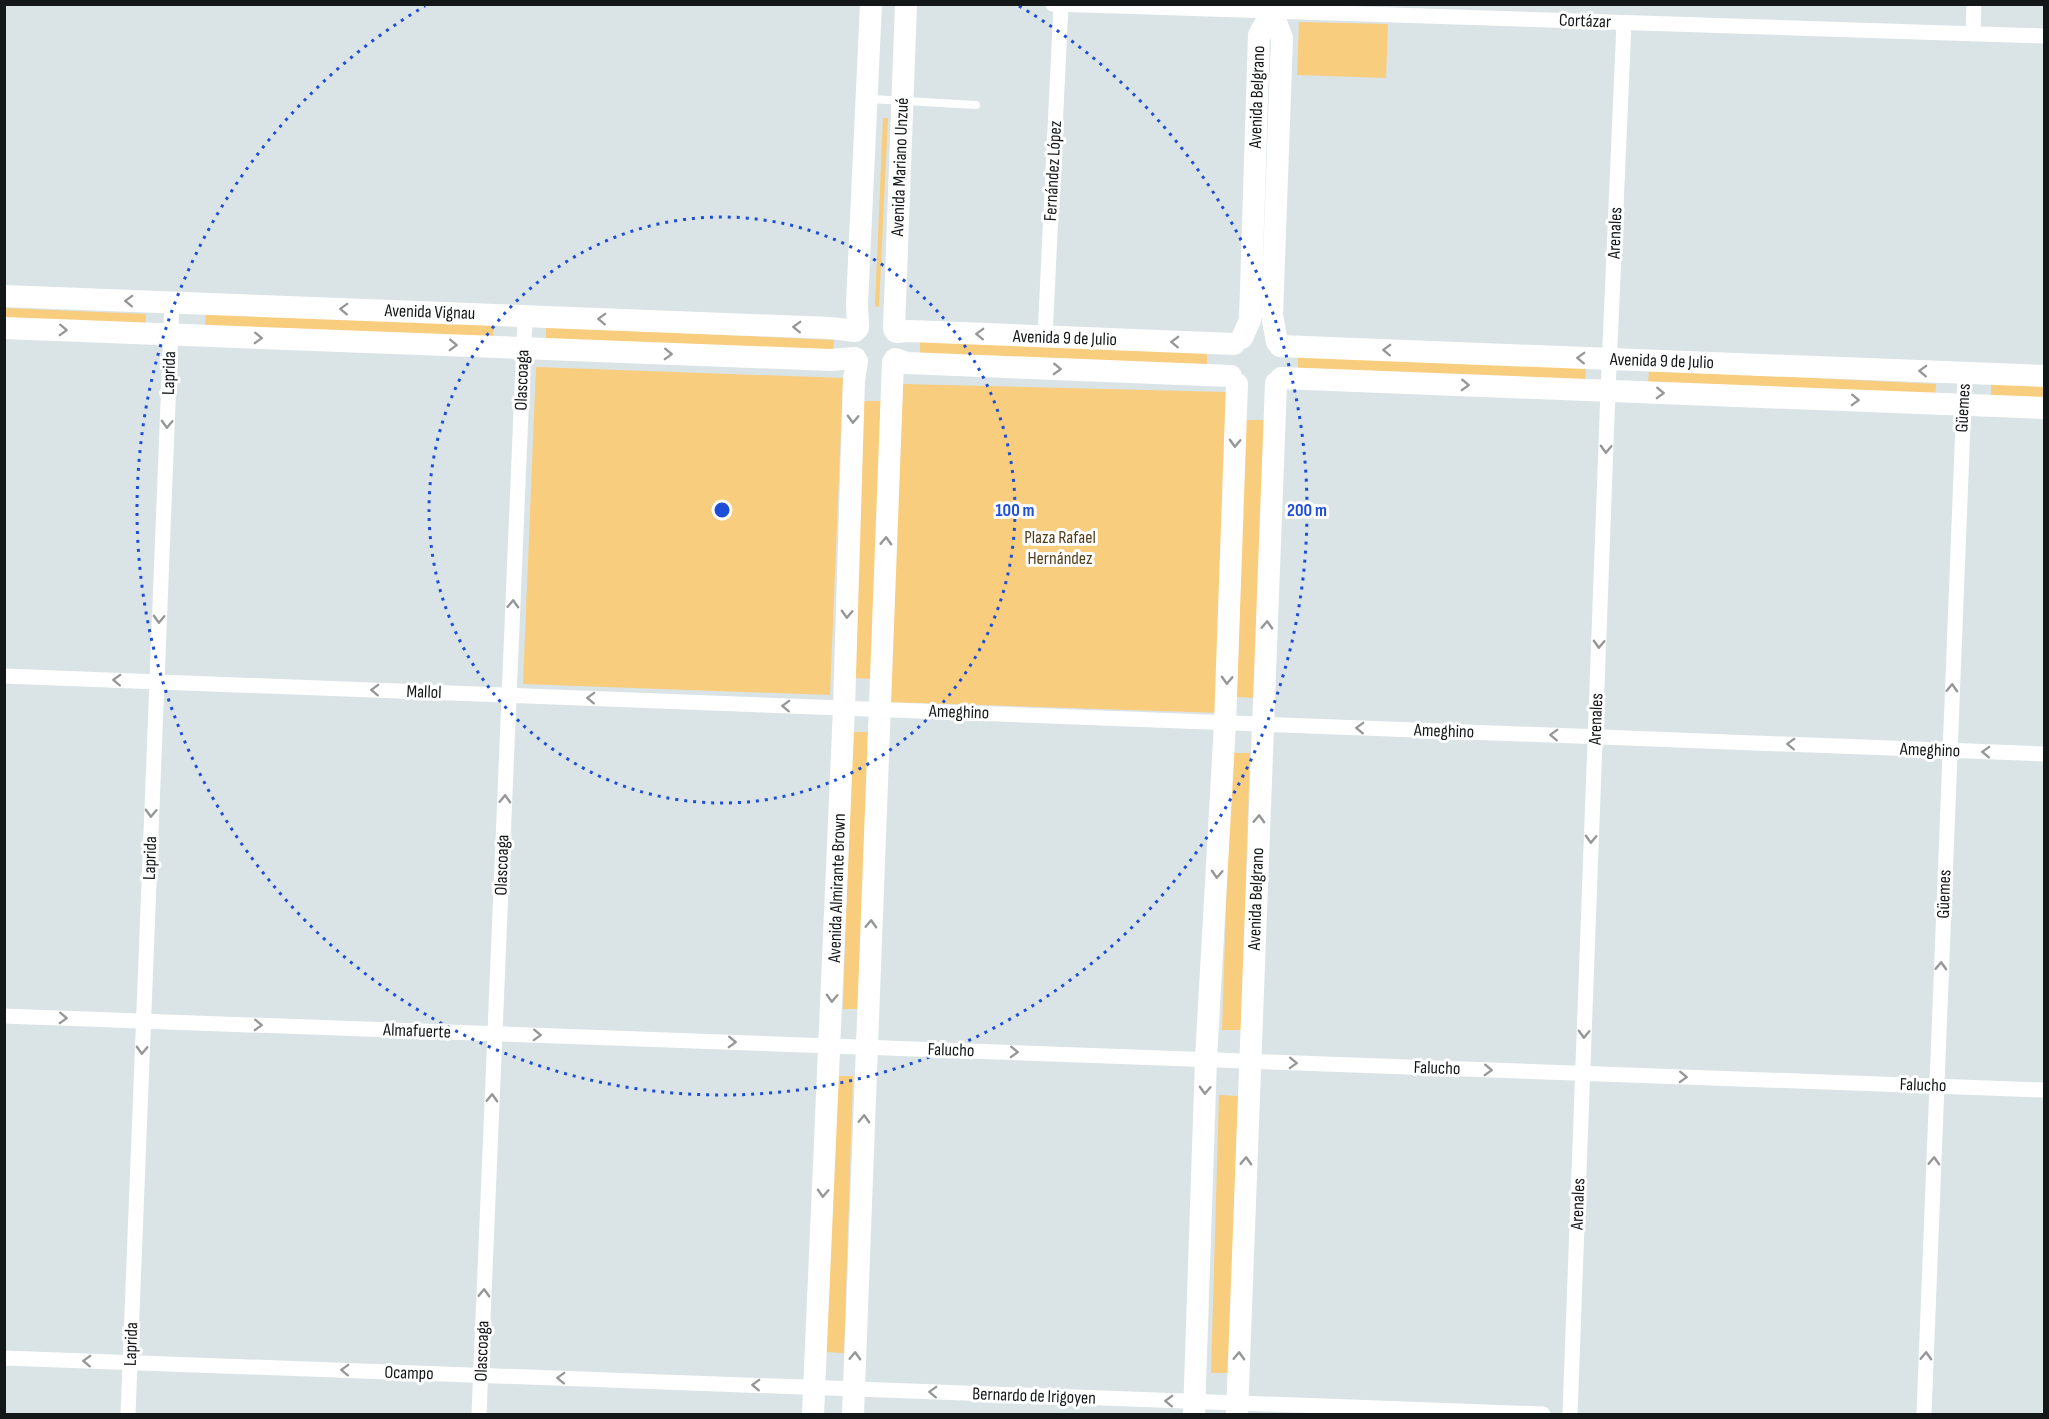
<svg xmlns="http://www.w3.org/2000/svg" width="2049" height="1419" viewBox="0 0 2049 1419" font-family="'Sofia Sans Condensed',sans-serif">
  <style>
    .green { fill: #f8cd7e }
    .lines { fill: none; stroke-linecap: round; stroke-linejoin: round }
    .lane { stroke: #fff; stroke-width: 8 }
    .street { stroke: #fff; stroke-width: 15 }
    .secondary { stroke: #fff; stroke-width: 22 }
    .oneway { stroke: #959797 }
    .ring { fill: none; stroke: #1d4ed8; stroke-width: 3; stroke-dasharray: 3 6 }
    .labels { text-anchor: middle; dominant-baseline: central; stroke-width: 6; stroke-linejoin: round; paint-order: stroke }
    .street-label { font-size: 18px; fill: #141718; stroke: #fff }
    .park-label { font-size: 18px; fill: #523f1b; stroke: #fff }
    .centre { fill: #1d4ed8; stroke: #fff; stroke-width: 3 }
    .ring-label { font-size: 18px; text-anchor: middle; font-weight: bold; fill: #1d4ed8; stroke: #fff; stroke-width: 6; stroke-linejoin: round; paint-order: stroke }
  </style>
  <rect width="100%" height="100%" fill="#dae4e7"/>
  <g class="green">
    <polygon points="1299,22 1388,24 1386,78 1297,75"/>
    <polygon points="883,118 888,118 879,307 875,306"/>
    <polygon points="5,308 146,314 145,329 5,323"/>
    <polygon points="206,312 493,325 493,340 205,327"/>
    <polygon points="546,327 834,340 833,355 546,342"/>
    <polygon points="920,340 1207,353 1207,368 920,355"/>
    <polygon points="1298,353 1586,366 1585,381 1298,368"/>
    <polygon points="536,367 843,378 830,695 523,684"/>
    <polygon points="1649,370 1936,384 1935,399 1648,385"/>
    <polygon points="1991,382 2044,385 2044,400 1991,397"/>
    <polygon points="903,384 1227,392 1222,713 888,702"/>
    <polygon points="862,401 881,401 872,679 854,678"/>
    <polygon points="1245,420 1264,420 1256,698 1237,697"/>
    <polygon points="852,732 871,732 862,1009 843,1009"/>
    <polygon points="1231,753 1250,753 1241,1030 1222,1030"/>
    <polygon points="834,1076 853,1076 844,1353 825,1352"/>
    <polygon points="1219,1095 1238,1096 1229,1373 1211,1373"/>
  </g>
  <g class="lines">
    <polyline class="lane" points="870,99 976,105"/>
    <g class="street">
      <polyline points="1053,4 2044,36"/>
      <polyline points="1973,34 1974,4"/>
      <polyline points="1045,337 1061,5"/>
      <polyline points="4,676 2044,754"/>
      <polyline points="4,1016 2044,1090"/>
      <polyline points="4,1358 1543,1414"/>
      <polyline points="128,1414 172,302"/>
      <polyline points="479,1414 525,316"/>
      <polyline points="1570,1414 1608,391 1624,23"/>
      <polyline points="1924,1414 1965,373"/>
    </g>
    <g class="secondary">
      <polyline points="1272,12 1282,38 1272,315 1277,342"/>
      <polyline points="4,296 831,328 855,331"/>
      <polyline points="4,328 831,360 855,358"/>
      <polyline points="858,328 857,303 871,4"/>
      <polyline points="894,329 906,4"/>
      <polyline points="896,332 910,331 1234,344"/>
      <polyline points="1242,338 1250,320 1259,35 1272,12"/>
      <polyline points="1280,346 2044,376"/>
      <polyline points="895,359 907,363 1231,376"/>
      <polyline points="1281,378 2044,408"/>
      <polyline points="813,1414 844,708 854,380 857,361"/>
      <polyline points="853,1414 893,362"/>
      <polyline points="1194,1414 1206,1059 1225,723 1237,384"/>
      <polyline points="1237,1414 1276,383"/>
    </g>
  </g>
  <defs><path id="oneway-chevron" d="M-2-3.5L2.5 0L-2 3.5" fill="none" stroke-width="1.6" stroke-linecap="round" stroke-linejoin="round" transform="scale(1.5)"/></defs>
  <g class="oneway">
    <use href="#oneway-chevron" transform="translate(129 301) rotate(-178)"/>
    <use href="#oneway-chevron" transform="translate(344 309) rotate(-178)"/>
    <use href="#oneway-chevron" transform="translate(602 319) rotate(-178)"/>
    <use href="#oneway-chevron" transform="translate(797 327) rotate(-178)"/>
    <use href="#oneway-chevron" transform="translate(63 330) rotate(2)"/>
    <use href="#oneway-chevron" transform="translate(980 334) rotate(-178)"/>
    <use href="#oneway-chevron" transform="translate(258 338) rotate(2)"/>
    <use href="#oneway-chevron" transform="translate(1175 342) rotate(-178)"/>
    <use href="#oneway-chevron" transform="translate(453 345) rotate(2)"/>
    <use href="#oneway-chevron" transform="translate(1387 350) rotate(-178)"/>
    <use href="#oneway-chevron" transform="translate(668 354) rotate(2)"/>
    <use href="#oneway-chevron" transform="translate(1581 358) rotate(-178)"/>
    <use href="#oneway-chevron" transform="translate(1057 369) rotate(2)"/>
    <use href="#oneway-chevron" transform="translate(1923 371) rotate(-178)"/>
    <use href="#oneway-chevron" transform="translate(1465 385) rotate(2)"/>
    <use href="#oneway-chevron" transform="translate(1660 393) rotate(2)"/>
    <use href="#oneway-chevron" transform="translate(1855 400) rotate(2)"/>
    <use href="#oneway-chevron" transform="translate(853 419) rotate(92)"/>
    <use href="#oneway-chevron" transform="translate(167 424) rotate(92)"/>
    <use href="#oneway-chevron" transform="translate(1235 443) rotate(92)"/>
    <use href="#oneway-chevron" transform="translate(1606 449) rotate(92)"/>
    <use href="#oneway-chevron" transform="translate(886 541) rotate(-88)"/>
    <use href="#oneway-chevron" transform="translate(513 604) rotate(-88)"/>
    <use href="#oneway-chevron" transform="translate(847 614) rotate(92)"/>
    <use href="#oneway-chevron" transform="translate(159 619) rotate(92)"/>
    <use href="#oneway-chevron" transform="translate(1267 625) rotate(-88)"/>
    <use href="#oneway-chevron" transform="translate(1599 644) rotate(92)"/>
    <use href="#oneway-chevron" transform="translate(117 680) rotate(-178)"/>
    <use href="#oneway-chevron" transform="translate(1227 680) rotate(92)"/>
    <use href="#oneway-chevron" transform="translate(1952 688) rotate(-88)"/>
    <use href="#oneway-chevron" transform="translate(375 690) rotate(-178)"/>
    <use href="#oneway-chevron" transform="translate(591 698) rotate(-178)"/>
    <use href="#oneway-chevron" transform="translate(786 706) rotate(-178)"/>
    <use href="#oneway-chevron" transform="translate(1360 728) rotate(-178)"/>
    <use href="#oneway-chevron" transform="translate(1554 735) rotate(-178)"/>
    <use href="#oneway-chevron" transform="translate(1791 744) rotate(-178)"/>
    <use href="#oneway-chevron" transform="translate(1986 752) rotate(-178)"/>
    <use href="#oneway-chevron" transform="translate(505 799) rotate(-88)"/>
    <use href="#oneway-chevron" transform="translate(151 813) rotate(92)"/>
    <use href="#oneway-chevron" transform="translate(1259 819) rotate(-88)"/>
    <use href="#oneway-chevron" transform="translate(1591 839) rotate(92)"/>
    <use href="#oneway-chevron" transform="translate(1217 874) rotate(93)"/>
    <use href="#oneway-chevron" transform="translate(871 924) rotate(-88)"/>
    <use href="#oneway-chevron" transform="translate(1941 966) rotate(-88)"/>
    <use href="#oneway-chevron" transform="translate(832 998) rotate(92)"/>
    <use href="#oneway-chevron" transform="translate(63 1018) rotate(2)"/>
    <use href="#oneway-chevron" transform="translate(258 1025) rotate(2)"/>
    <use href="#oneway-chevron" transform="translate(1584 1034) rotate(92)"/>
    <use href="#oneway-chevron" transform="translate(537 1035) rotate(2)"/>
    <use href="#oneway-chevron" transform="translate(732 1042) rotate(2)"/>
    <use href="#oneway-chevron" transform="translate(142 1050) rotate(92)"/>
    <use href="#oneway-chevron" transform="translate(1014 1052) rotate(2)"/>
    <use href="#oneway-chevron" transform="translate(1293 1063) rotate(2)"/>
    <use href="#oneway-chevron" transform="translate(1488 1070) rotate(2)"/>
    <use href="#oneway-chevron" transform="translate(1683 1077) rotate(2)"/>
    <use href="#oneway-chevron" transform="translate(1205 1090) rotate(92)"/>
    <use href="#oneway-chevron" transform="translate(492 1098) rotate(-88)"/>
    <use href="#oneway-chevron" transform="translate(864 1119) rotate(-88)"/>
    <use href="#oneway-chevron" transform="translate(1246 1161) rotate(-88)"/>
    <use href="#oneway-chevron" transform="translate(1934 1161) rotate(-88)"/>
    <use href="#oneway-chevron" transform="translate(823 1193) rotate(93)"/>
    <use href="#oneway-chevron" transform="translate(484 1293) rotate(-88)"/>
    <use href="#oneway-chevron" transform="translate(855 1356) rotate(-88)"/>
    <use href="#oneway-chevron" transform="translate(1239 1356) rotate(-88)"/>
    <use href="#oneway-chevron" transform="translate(1926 1356) rotate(-88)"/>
    <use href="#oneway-chevron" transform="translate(87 1361) rotate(-178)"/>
    <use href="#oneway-chevron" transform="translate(345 1370) rotate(-178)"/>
    <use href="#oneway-chevron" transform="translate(561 1378) rotate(-178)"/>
    <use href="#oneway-chevron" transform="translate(756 1385) rotate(-178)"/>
    <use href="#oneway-chevron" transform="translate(933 1392) rotate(-178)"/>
    <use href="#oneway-chevron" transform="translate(1169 1401) rotate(-178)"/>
  </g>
  <g class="ring">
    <circle cx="722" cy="510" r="293"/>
    <path d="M1019 6A585 585 0 1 1 425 6"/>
  </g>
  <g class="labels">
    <g class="street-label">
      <text transform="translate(1585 21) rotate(2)">Cortázar</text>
      <text transform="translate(1257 97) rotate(-88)">Avenida Belgrano</text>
      <text transform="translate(900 167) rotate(-88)">Avenida Mariano Unzué</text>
      <text transform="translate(1053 171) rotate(-87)">Fernández López</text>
      <text transform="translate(1615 233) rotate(-88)">Arenales</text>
      <text transform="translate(430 312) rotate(2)">Avenida Vignau</text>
      <text transform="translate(1065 338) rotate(2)">Avenida 9 de Julio</text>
      <text transform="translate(1662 361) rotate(2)">Avenida 9 de Julio</text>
      <text transform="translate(169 373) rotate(-88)">Laprida</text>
      <text transform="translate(522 380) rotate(-88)">Olascoaga</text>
      <text transform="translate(1963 408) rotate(-87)">Güemes</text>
      <text transform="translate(424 692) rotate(2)">Mallol</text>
      <text transform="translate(959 712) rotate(2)">Ameghino</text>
      <text transform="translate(1596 719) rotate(-88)">Arenales</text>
      <text transform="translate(1444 731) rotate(2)">Ameghino</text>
      <text transform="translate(1930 750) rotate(2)">Ameghino</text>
      <text transform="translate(150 858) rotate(-88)">Laprida</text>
      <text transform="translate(502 865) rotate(-88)">Olascoaga</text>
      <text transform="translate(837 888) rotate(-88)">Avenida Almirante Brown</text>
      <text transform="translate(1944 894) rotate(-88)">Güemes</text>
      <text transform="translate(1256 899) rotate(-88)">Avenida Belgrano</text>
      <text transform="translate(417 1031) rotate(2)">Almafuerte</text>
      <text transform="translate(951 1050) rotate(2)">Falucho</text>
      <text transform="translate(1437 1068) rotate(2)">Falucho</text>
      <text transform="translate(1923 1085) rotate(2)">Falucho</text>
      <text transform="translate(1578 1204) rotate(-88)">Arenales</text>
      <text transform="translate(131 1344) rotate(-88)">Laprida</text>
      <text transform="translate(482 1351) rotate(-88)">Olascoaga</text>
      <text transform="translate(409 1373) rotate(2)">Ocampo</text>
      <text transform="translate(1034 1396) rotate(2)">Bernardo de Irigoyen</text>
    </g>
    <g class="park-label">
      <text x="1060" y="537">Plaza Rafael<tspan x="1060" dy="21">Hernández</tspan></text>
    </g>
  </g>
  <circle cx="722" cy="510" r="9" class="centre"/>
  <g class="ring-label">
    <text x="1015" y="516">100 m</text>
    <text x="1307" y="516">200 m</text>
  </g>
  <rect width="2049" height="1419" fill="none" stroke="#141718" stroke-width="12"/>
</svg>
